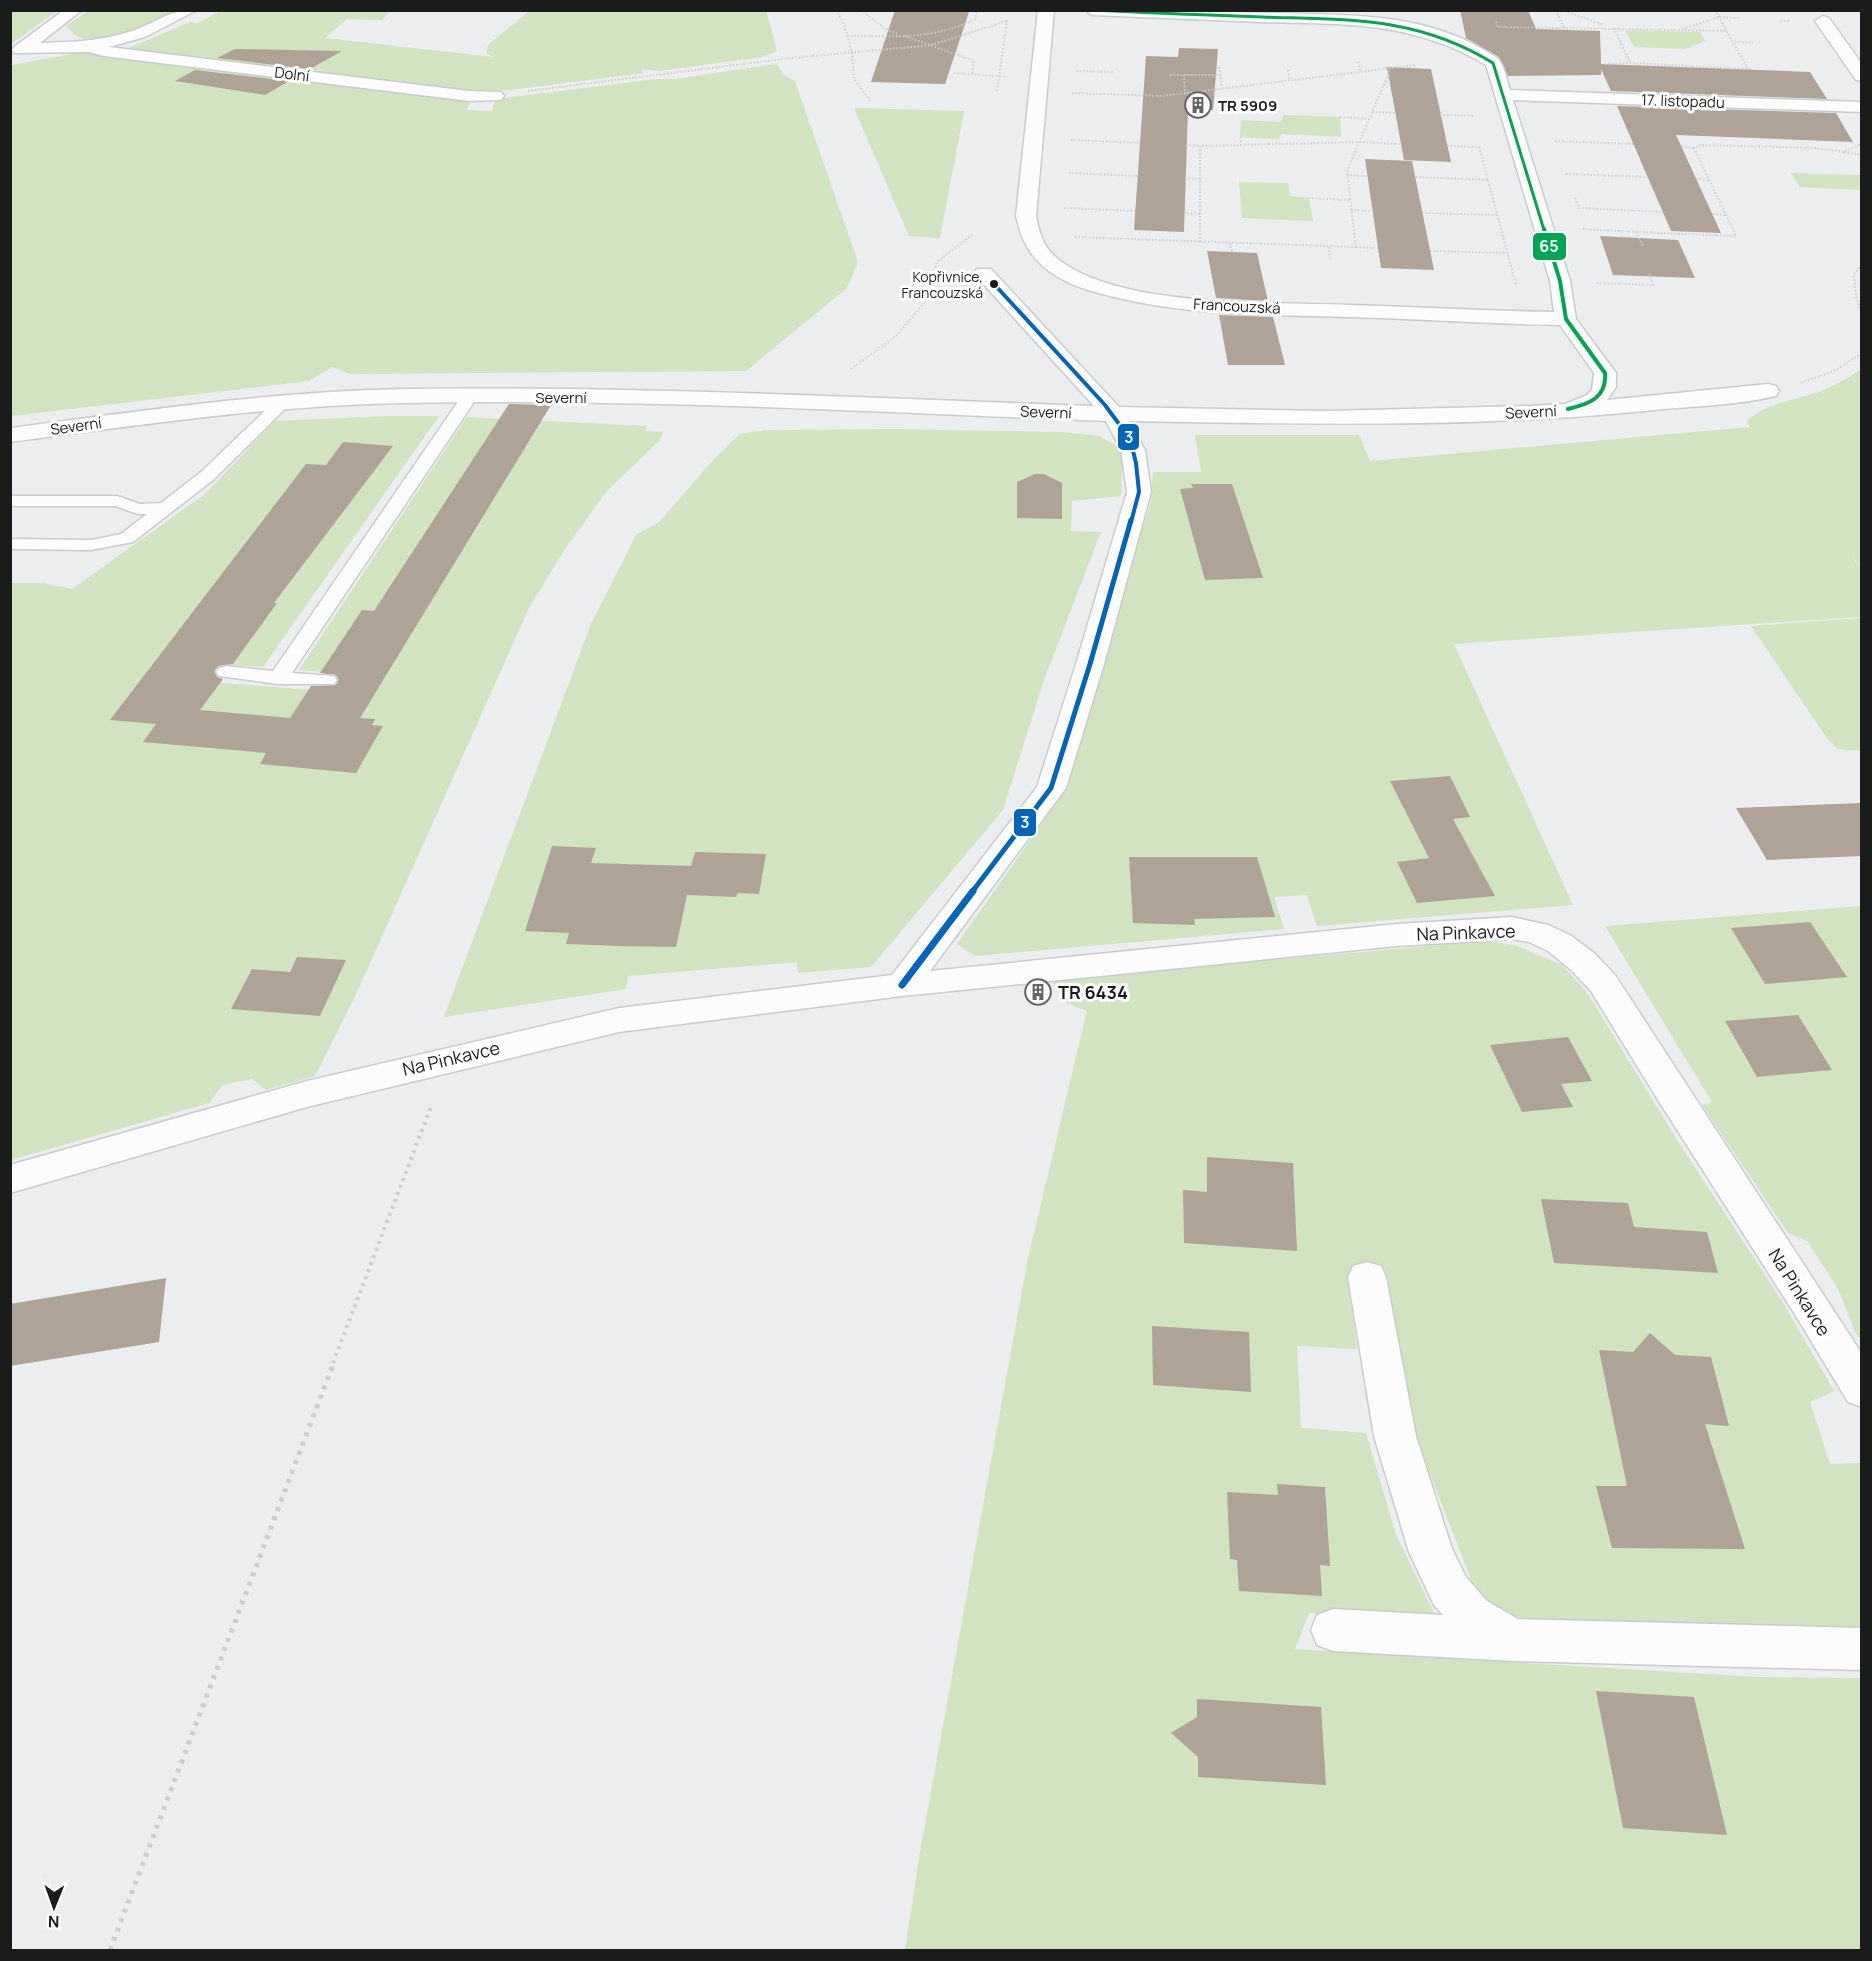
<svg xmlns="http://www.w3.org/2000/svg" width="1872" height="1961" viewBox="0 0 1872 1961" font-family="Manrope,sans-serif">
  <style>
    .green { fill: #d1e3c1 }
    .building { fill: #aea396 }
    .lines { fill: none; stroke-linecap: round; stroke-linejoin: round }
    .service-casing { stroke: #cacbcd; stroke-width: 3 }
    .minor-casing { stroke: #cacbcd; stroke-width: 3 }
    .path-far2 { stroke: #cdcdcd; stroke-width: 2; stroke-dasharray: 1.5 2; stroke-linecap: butt }
    .path-far1 { stroke: #cdcdcd; stroke-width: 4; stroke-dasharray: 3 4.5; stroke-linecap: butt }
    .path { stroke: #cdcdcd; stroke-width: 5; stroke-dasharray: 4 6; stroke-linecap: butt }
    .service { fill: #fcfcfd; fill-rule: evenodd }
    .minor { fill: #fcfcfd; fill-rule: evenodd }
    .bus-1-far1-casing { stroke: #fff; stroke-width: 5 }
    .bus-1-casing { stroke: #fff; stroke-width: 7 }
    .bus-2-far2-casing { stroke: #fff; stroke-width: 7 }
    .bus-2-far1-casing { stroke: #fff; stroke-width: 9 }
    .bus-2-casing { stroke: #fff; stroke-width: 11 }
    .bus-1-far1 { stroke: #00a651; stroke-width: 3 }
    .bus-1 { stroke: #00a651; stroke-width: 4 }
    .bus-2-far2 { stroke: #0065bd; stroke-width: 4 }
    .bus-2-far1 { stroke: #0065bd; stroke-width: 5 }
    .bus-2 { stroke: #0065bd; stroke-width: 7 }
    .bus-dot { fill: #1a1b1b; stroke: #fff; stroke-width: 2 }
    .labels { text-anchor: middle; dominant-baseline: central; stroke-width: 6; stroke-linejoin: round; paint-order: stroke }
    .far-bus-label { font-size: 14px; fill: #1a1b1b; stroke: #fff; text-anchor: end }
    .far-street-label { font-size: 15px; fill: #1a1b1b; stroke: #fff }
    .far-poi-label { font-size: 15px; font-weight: bold; fill: #1a1b1b; stroke: #fff; text-anchor: start }
    .street-label { font-size: 18px; fill: #1a1b1b; stroke: #fff }
    .poi-label { font-size: 18px; font-weight: bold; fill: #1a1b1b; stroke: #fff; text-anchor: start }
    .line-badge { stroke: #fff; stroke-width: 2 }
    .badge-label { font-size: 16px; text-anchor: middle; font-weight: bold; fill: #fff }
  </style>
  <rect width="100%" height="100%" fill="#ecedef"/>
  <g class="green">
    <polygon points="11,10 57,10 57,11 11,44"/>
    <polygon points="376,10 389,12 382,20 347,19 325,38 493,57 486,53 488,45 529,11 766,10 777,51 762,57 659,71 611,66 641,69 643,73 519,89 472,93 124,50 190,22 198,23 220,11"/>
    <path d="M88 11H178C155 23 107 47 81 38 75 37 71 30 66 26Z"/>
    <polygon points="1625,30 1700,32 1705,41 1686,49 1634,47"/>
    <polygon points="83,52 471,99 467,110 492,111 496,99 656,79 675,79 776,64 785,76 795,81 858,262 847,288 746,371 350,374 332,367 309,381 11,416 11,65"/>
    <polygon points="854,108 964,111 940,238 909,236"/>
    <polygon points="1283,115 1340,117 1341,137 1281,134 1279,139 1240,137 1241,120 1281,122"/>
    <polygon points="1791,173 1861,175 1861,190 1800,187"/>
    <polygon points="1239,182 1288,183 1290,196 1309,198 1313,221 1242,218"/>
    <path d="M1861 369V567L1851 555 1861 569V617L1454 644 1573 905 1317 926 1307 895 1274 897 1284 929 975 956 957 944 1057 802 1087 685 1145 521 1151 501 1153 472H1201L1195 435H1359L1370 461 1750 427 1747 421C1764 403 1792 401 1816 393 1832 387 1847 379 1861 369Z"/>
    <polygon points="388,416 439,416 263,667 221,664 209,682 328,691 339,673 299,670 467,417 647,426 644,431 663,432 660,440 606,492 563,552 529,608 358,990 315,1076 266,1090 252,1079 223,1085 209,1103 11,1160 11,583 43,583 72,589 205,494 275,421"/>
    <polygon points="895,429 1062,432 1099,436 1115,445 1122,456 1121,496 1072,501 1071,531 1101,532 1044,680 1003,810 871,967 798,973 797,962 628,976 626,989 444,1017 591,624 636,535 659,522 715,458 740,434 765,430"/>
    <polygon points="1861,618 1861,751 1838,749 1826,737 1751,626"/>
    <polygon points="1861,906 1861,1339 1856,1334 1838,1289 1807,1241 1788,1233 1702,1105 1712,1102 1605,926"/>
    <polygon points="1483,941 1515,945 1562,965 1588,994 1677,1140 1782,1301 1834,1391 1810,1402 1830,1464 1861,1463 1861,1631 1555,1627 1494,1610 1474,1587 1415,1435 1388,1279 1347,1276 1357,1349 1297,1346 1301,1428 1366,1433 1396,1535 1438,1621 1309,1613 1295,1649 1756,1677 1861,1678 1861,1950 905,1950 920,1852 1028,1258 1087,1011 1066,1003 1051,980"/>
  </g>
  <g class="building">
    <polygon points="895,10 969,12 945,84 871,82"/>
    <polygon points="1460,10 1528,10 1536,29 1600,31 1601,64 1810,72 1827,99 1611,91 1601,69 1601,75 1508,76 1499,57 1466,38"/>
    <polygon points="1179,48 1218,49 1213,110 1188,109 1184,232 1134,230 1146,56 1178,57"/>
    <polygon points="235,49 240,49 342,51 310,69 217,58"/>
    <polygon points="1387,67 1431,69 1451,162 1404,160"/>
    <polygon points="195,70 289,81 265,95 175,81"/>
    <polygon points="1617,106 1836,113 1853,142 1676,135 1721,233 1671,231"/>
    <polygon points="1365,159 1412,161 1434,270 1381,268"/>
    <polygon points="1600,236 1678,240 1695,278 1613,275"/>
    <polygon points="1207,251 1257,253 1268,301 1216,298"/>
    <polygon points="1219,315 1273,317 1285,365 1228,365"/>
    <polygon points="509,404 551,405 360,718 375,719 372,725 383,726 356,773 260,764 266,753 143,742 156,724 110,720 306,464 326,465 343,442 393,446 274,603 277,603 233,664 218,666 214,671 217,677 223,679 200,710 290,718 311,686 336,685 339,680 336,675 320,673 362,610 374,611"/>
    <polygon points="1035,474 1044,474 1062,483 1062,519 1017,518 1017,482"/>
    <polygon points="1191,484 1232,484 1263,578 1205,580 1180,489 1193,488"/>
    <polygon points="1450,776 1470,817 1453,819 1495,896 1417,903 1397,862 1429,858 1390,781"/>
    <polygon points="1862,803 1862,856 1767,860 1736,808"/>
    <polygon points="552,846 596,848 591,863 691,866 695,852 766,854 759,894 738,893 736,897 687,895 676,947 621,946 566,944 569,933 525,931"/>
    <polygon points="1129,857 1257,857 1275,917 1194,919 1195,925 1133,923"/>
    <polygon points="1810,922 1847,977 1765,984 1731,928"/>
    <polygon points="297,957 346,960 320,1016 231,1009 252,969 290,972"/>
    <polygon points="1798,1015 1832,1070 1757,1077 1725,1021"/>
    <polygon points="1568,1037 1592,1081 1561,1084 1573,1107 1522,1112 1490,1045"/>
    <polygon points="1207,1157 1293,1163 1297,1251 1184,1243 1183,1190 1207,1192"/>
    <polygon points="1541,1199 1628,1203 1634,1227 1707,1232 1718,1273 1554,1263"/>
    <polygon points="166,1278 159,1342 10,1366 10,1304"/>
    <polygon points="1152,1326 1249,1332 1251,1392 1153,1385"/>
    <polygon points="1650,1333 1675,1355 1711,1357 1729,1426 1705,1424 1745,1549 1612,1548 1596,1486 1627,1486 1599,1350 1633,1352"/>
    <polygon points="1277,1484 1325,1487 1330,1566 1320,1565 1322,1596 1239,1591 1237,1560 1230,1559 1227,1492 1278,1495"/>
    <polygon points="1596,1691 1694,1697 1727,1835 1623,1828"/>
    <polygon points="1197,1699 1321,1707 1326,1785 1198,1777 1198,1757 1171,1733 1197,1717"/>
  </g>
  <g class="lines">
    <g class="service-casing">
      <g id="service">
        <polygon points="470,391 478,396 292,673 334,676 337,680 334,684 278,684 219,676 216,672 219,668 226,666 273,671 464,393"/>
        <polygon points="281,399 287,401 289,404 287,407 213,480 133,542 91,550 10,549 10,539 91,540 121,534 147,514 138,514 115,506 10,506 10,496 117,496 140,504 161,503 201,472 275,401"/>
      </g>
    </g>
    <g class="minor-casing">
      <g id="minor">
        <path d="M64 10H82L40 43C72 42 101 41 132 31 159 22 166 10 197 10L145 37 109 47 469 91 501 92 504 96 501 100 469 101 103 56 89 52 14 53 12 50 14 47Z"/>
        <path d="M1038 10H1054L1036 216C1041 243 1048 255 1073 269 1141 307 1272 302 1350 305 1418 307 1486 311 1554 312L1550 281 1486 65C1413 21 1343 24 1261 22 1204 20 1148 17 1092 15L1085 10C1147 10 1209 11 1271 13 1342 15 1421 12 1484 50 1489 53 1496 56 1499 60 1505 67 1507 82 1510 90L1862 102V112L1513 100 1570 281 1576 319 1616 373V387L1607 400 1768 384 1776 386 1779 391 1776 396C1735 406 1687 406 1645 411 1474 428 1301 424 1129 421L1145 450 1151 492 1104 664 1066 788 930 971 1397 924 1512 917 1548 925 1570 935 1594 953 1615 975 1862 1354V1407L1848 1402 1796 1316 1658 1100 1591 991 1570 969 1548 951 1529 942 1512 939 1397 946 902 996 619 1032 307 1107 10 1193V1165L307 1081 619 1008 892 975 1037 787 1076 664 1127 492 1121 450 1106 421C873 412 639 398 406 403 274 405 141 425 10 442V428C142 411 274 391 407 389 636 386 865 398 1094 406L977 277 974 273 977 269H991L1119 407 1328 411 1530 406 1565 404 1585 396 1592 390 1594 373 1560 325C1490 324 1420 319 1350 317 1273 315 1194 316 1118 298 1098 293 1076 288 1058 277 1033 262 1022 244 1016 216Z"/>
        <polygon points="1823,16 1829,18 1862,64 1862,81 1856,80 1815,21"/>
        <polygon points="1367,1262 1381,1266 1386,1277 1416,1436 1452,1549 1466,1577 1487,1601 1518,1619 1862,1628 1862,1670 1513,1661 1333,1651 1317,1645 1311,1630 1317,1615 1333,1609 1443,1615 1434,1605 1409,1552 1374,1436 1348,1277 1353,1266"/>
      </g>
    </g>
    <g class="path-far2">
      <polyline points="836,10 844,24 852,53 854,79 871,102"/>
      <polyline points="861,10 884,28 898,34"/>
      <polyline points="1556,10 1565,30"/>
      <polyline points="1561,10 1604,25"/>
      <polyline points="1715,10 1748,69"/>
      <polyline points="1780,21 1790,21"/>
      <polyline points="1496,22 1498,27 1727,31"/>
      <polyline points="1614,28 1630,63"/>
      <polyline points="1683,29 1719,17 1738,18"/>
      <path d="M847 36C890 36 936 40 975 19L977 10"/>
      <polyline points="905,36 974,61 972,74"/>
      <polyline points="1735,42 1753,43"/>
      <polyline points="1358,62 1361,72"/>
      <polyline points="1605,64 1630,63 1750,69"/>
      <polyline points="1219,67 1222,87"/>
      <polyline points="1288,70 1290,80"/>
      <polyline points="1076,71 1114,72"/>
      <polyline points="954,73 1006,77"/>
      <polyline points="1170,75 1184,75 1185,93"/>
      <polyline points="1184,75 1220,75"/>
      <polyline points="528,91 791,58 932,45 1007,21"/>
      <polyline points="997,91 1007,20"/>
      <polyline points="1072,93 1162,96 1416,65"/>
      <polyline points="1372,112 1395,113"/>
      <polyline points="1440,115 1474,116"/>
      <polyline points="1340,117 1369,119"/>
      <polyline points="1240,137 1242,143"/>
      <polyline points="1071,140 1141,143"/>
      <polyline points="1555,141 1634,144"/>
      <polyline points="1186,145 1200,146"/>
      <polyline points="1447,146 1479,147"/>
      <polyline points="1479,147 1516,285"/>
      <polyline points="1682,147 1694,148"/>
      <polyline points="1844,152 1862,155"/>
      <polyline points="1069,173 1138,176"/>
      <polyline points="1566,174 1648,177"/>
      <polyline points="1347,175 1368,176"/>
      <polyline points="1416,177 1488,180"/>
      <polyline points="1185,178 1202,179"/>
      <polyline points="1696,179 1708,180"/>
      <polyline points="1309,198 1349,200"/>
      <polyline points="1575,198 1579,208 1663,212"/>
      <polyline points="1064,208 1135,211"/>
      <polyline points="1351,210 1372,211"/>
      <polyline points="1184,213 1201,214"/>
      <polyline points="1422,213 1497,215"/>
      <polyline points="1713,214 1726,215"/>
      <polyline points="1583,229 1636,232 1643,246"/>
      <polyline points="1636,232 1736,236 1694,148 1701,145 1815,148 1843,152 1862,144"/>
      <polyline points="1075,237 1356,247 1347,171 1391,68"/>
      <polyline points="1200,242 1200,146 1361,142 1401,144"/>
      <polyline points="1230,243 1232,252"/>
      <polyline points="1329,247 1330,259"/>
      <polyline points="1356,247 1378,248"/>
      <polyline points="1430,251 1508,253"/>
      <polyline points="1862,265 1854,274 1856,297 1862,315"/>
      <polyline points="1597,283 1653,285 1649,273"/>
      <polyline points="851,369 896,336 926,301 937,262 973,234"/>
      <polyline points="1801,383 1836,370 1862,353"/>
    </g>
    <polyline class="path-far1" points="333,1363 432,1104"/>
    <polyline class="path" points="110,1950 334,1362"/>
    <use href="#service" class="service"/>
    <use href="#minor" class="minor"/>
    <g class="bus-1-far1-casing">
      <path id="bus-1-far1" d="M1092 10C1149 13 1205 15 1262 17 1348 20 1416 16 1493 63L1544 230"/>
    </g>
    <g class="bus-1-casing">
      <path id="bus-1" d="M1544 229 1560 281 1566 319 1605 373C1607 398 1589 404 1568 409"/>
    </g>
    <g class="bus-2-far2-casing">
      <polyline id="bus-2-far2" points="994,284 1105,405 1130,439 1136,463 1139,492 1131,522"/>
    </g>
    <g class="bus-2-far1-casing">
      <polyline id="bus-2-far1" points="972,892 1051,788 1090,664 1131,520"/>
    </g>
    <g class="bus-2-casing">
      <polyline id="bus-2" points="902,985 973,891"/>
    </g>
    <use href="#bus-1-far1" class="bus-1-far1"/>
    <use href="#bus-1" class="bus-1"/>
    <use href="#bus-2-far2" class="bus-2-far2"/>
    <use href="#bus-2-far1" class="bus-2-far1"/>
    <use href="#bus-2" class="bus-2"/>
  </g>
  <defs>
    <g id="building-ring" transform="scale(1.35)"><circle r="9.5" fill="#fff" stroke="#646465" stroke-width="1.5"/><path d="M-4-6H4V6H1V3H-1V6H-4ZM-2.5-4.3h1.7v1.8h-1.7ZM.8-4.3h1.7v1.8H.8ZM-2.5-1h1.7V.8h-1.7ZM.8-1h1.7V.8H.8Z" fill="#646465"/></g>
  </defs>
  <g fill-rule="evenodd">
    <use href="#building-ring" x="1198" y="105"/>
    <use href="#building-ring" x="1038" y="992"/>
  </g>
  <circle class="bus-dot" cx="994" cy="284" r="5"/>
  <g class="labels">
    <g class="far-bus-label">
      <text x="983" y="276">Kopřivnice,<tspan x="983" dy="16">Francouzská</tspan></text>
    </g>
    <g class="far-street-label">
      <text transform="translate(292 74) rotate(7)">Dolní</text>
      <text transform="translate(1683 101) rotate(2)">17. listopadu</text>
      <text transform="translate(1237 306) rotate(3)">Francouzská</text>
      <text x="561" y="397">Severní</text>
      <text transform="translate(1046 412) rotate(2)">Severní</text>
      <text transform="translate(1531 412) rotate(-3)">Severní</text>
      <text transform="translate(76 426) rotate(-8)">Severní</text>
    </g>
    <g class="far-poi-label">
      <text x="1218" y="105">TR 5909</text>
    </g>
    <g class="street-label">
      <text transform="translate(1466 932) rotate(-2)">Na Pinkavce</text>
      <text transform="translate(451 1058) rotate(-13)">Na Pinkavce</text>
      <text transform="translate(1800 1292) rotate(58)">Na Pinkavce</text>
    </g>
    <g class="poi-label">
      <text x="1058" y="992">TR 6434</text>
    </g>
  </g>
  <g class="line-badge">
    <rect x="1532" y="232" width="35" height="29" rx="6" fill="#00a651"/>
    <rect x="1117" y="423" width="23" height="28" rx="6" fill="#0065bd"/>
    <rect x="1013" y="808" width="24" height="29" rx="6" fill="#0065bd"/>
  </g>
  <g class="badge-label">
    <text x="1549" y="252">65</text>
    <text x="1129" y="443">3</text>
    <text x="1025" y="828">3</text>
  </g>
  <rect width="1872" height="1961" fill="none" stroke="#1a1b1b" stroke-width="24"/>
  <g transform="translate(54 1907) rotate(181)" stroke="#ffffff" stroke-width="4.5" paint-order="stroke">
  <path d="M0-4.5L10 22L0 15L-10 22Z" fill="#1a1b1b"/>
  <text y="-9" font-size="16" font-weight="bold" text-anchor="middle" fill="#1a1b1b">N</text>
  </g>
</svg>
